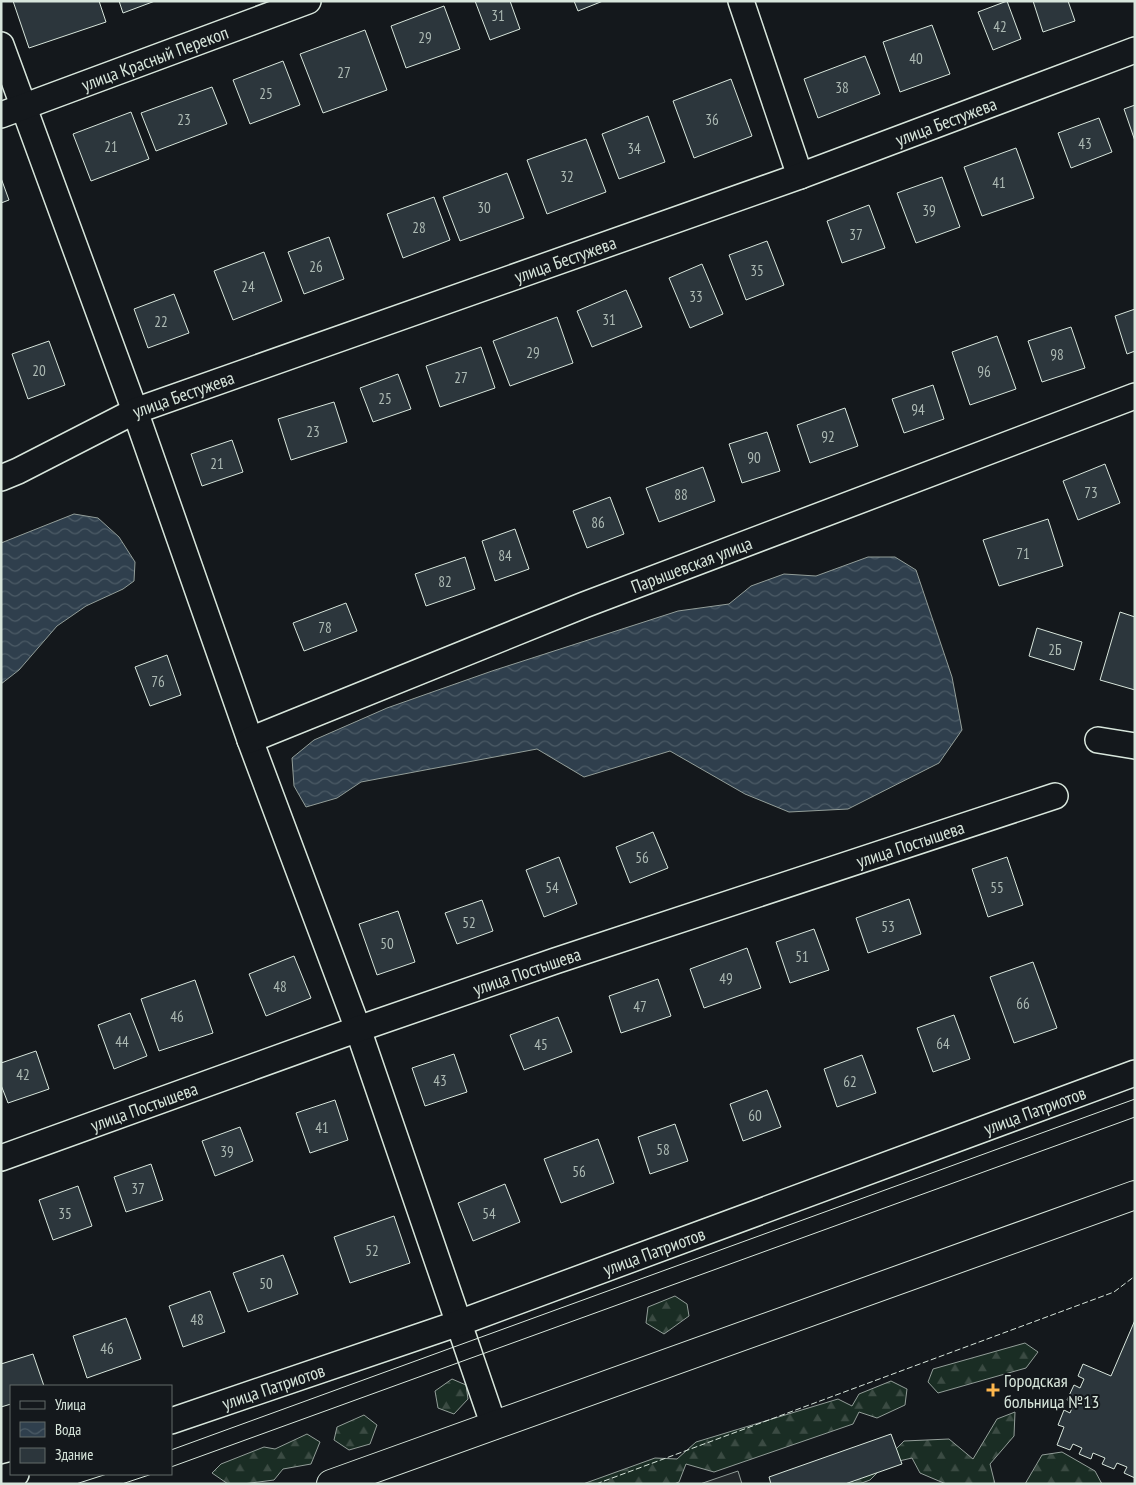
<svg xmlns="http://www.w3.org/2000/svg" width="1136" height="1485" viewBox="0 0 1136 1485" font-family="'PT Sans Narrow',sans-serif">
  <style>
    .forest { fill: url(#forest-firs); stroke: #939e99 }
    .parking { fill: #24282b; stroke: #939e99 }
    .water { fill: url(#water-waves); stroke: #939e99 }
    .building { fill: #2c363c; stroke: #d8e6dc }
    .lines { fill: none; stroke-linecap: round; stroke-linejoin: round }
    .street-casing { stroke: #d8e6dc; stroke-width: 28 }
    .secondary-casing { stroke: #d8e6dc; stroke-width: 30 }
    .street { stroke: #14181c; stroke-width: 25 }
    .secondary { stroke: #14181c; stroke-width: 28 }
    .tram { stroke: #d8e6dc; stroke-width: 1 }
    .fence { stroke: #d8e6dc; stroke-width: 1; stroke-dasharray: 6 2.5; stroke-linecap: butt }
    .poi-dot { fill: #ffb74d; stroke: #14181c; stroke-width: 2 }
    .labels { text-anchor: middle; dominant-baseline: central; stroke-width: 4; stroke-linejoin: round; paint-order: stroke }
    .number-label { font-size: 15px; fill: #adbab4 }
    .street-label { font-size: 18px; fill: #d8e6dc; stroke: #14181c }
    .poi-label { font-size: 18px; fill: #d8e6dc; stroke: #14181c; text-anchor: start }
  </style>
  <defs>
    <pattern id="forest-firs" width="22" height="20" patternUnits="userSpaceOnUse" patternTransform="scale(1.25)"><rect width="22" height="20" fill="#1a2d24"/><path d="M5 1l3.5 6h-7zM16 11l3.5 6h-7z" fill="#3b4b43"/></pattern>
    <pattern id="water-waves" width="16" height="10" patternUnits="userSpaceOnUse" patternTransform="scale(1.25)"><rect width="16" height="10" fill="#2f3f4d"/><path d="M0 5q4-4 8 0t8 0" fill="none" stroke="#4c5b66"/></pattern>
  </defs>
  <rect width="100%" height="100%" fill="#14181c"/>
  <g class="forest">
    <polygon points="675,1296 687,1304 689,1316 664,1334 646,1323 648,1307"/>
    <polygon points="1025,1343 1038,1352 1026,1368 938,1393 928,1382 933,1369"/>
    <polygon points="452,1379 466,1385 468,1399 454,1414 438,1408 435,1391"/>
    <polygon points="891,1381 907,1389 905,1405 877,1418 859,1412 853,1424 714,1472 686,1464 679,1482 674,1484 583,1484 655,1458 677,1459 696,1442 838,1399 852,1406 859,1394"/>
    <polygon points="1015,1412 1014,1436 990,1464 995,1484 946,1484 920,1473 912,1458 886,1464 870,1480 859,1484 787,1484 887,1458 904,1441 949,1439 973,1459 997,1419"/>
    <polygon points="364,1415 377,1425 370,1444 349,1450 334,1440 337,1427"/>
    <polygon points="307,1434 320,1442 311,1464 283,1469 274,1480 243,1484 228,1484 212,1473 221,1464 264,1447 275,1449"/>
    <polygon points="1062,1452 1095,1471 1102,1484 1025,1484 1042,1455"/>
  </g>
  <polygon class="parking" points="738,1471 742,1484 700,1484"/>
  <g class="water">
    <polygon points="74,514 98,518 119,537 135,562 134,581 123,589 86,606 57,626 19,670 1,684 1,543"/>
    <polygon points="868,557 895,557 916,570 952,677 962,730 939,763 848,809 789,812 745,794 670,751 584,777 537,749 361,782 337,798 306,807 294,786 292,758 314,740 387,708 492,671 678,611 729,604 751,586 784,574 816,576"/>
  </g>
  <g class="building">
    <polygon points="13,1 99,1 106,22 29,48"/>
    <polygon points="119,1 155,1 123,13"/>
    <polygon points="475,1 510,1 520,29 490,40"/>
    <polygon points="574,1 603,1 578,11"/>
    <polygon points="1007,1 1021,39 993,50 978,12"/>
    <polygon points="1033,1 1068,1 1075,21 1043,32"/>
    <polygon points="444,6 460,49 406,68 391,26"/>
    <polygon points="932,25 950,74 900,92 883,42"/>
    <polygon points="365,30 387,90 323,113 300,54"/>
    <polygon points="865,56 880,94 818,118 804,79"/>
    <polygon points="283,61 300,105 250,124 233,80"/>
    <polygon points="731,79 752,136 694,158 673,101"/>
    <polygon points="212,87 227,124 156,151 141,113"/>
    <polygon points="1135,105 1135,141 1124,109"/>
    <polygon points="131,112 149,159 91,181 73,134"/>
    <polygon points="648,116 665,162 619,179 602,134"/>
    <polygon points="1099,118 1112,152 1071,168 1058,133"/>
    <polygon points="586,139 606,192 547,214 527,160"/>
    <polygon points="1016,148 1034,198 982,216 964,167"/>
    <polygon points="507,173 524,218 460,241 443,197"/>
    <polygon points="942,177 960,227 916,243 897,193"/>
    <polygon points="1,178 9,200 1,203"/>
    <polygon points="434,197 450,240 403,258 387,214"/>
    <polygon points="869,205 885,248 842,263 827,221"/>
    <polygon points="329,237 344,279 304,294 288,252"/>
    <polygon points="767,241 784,285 746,300 729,255"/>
    <polygon points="264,252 282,301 233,320 214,271"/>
    <polygon points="702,264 723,314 690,328 669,278"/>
    <polygon points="626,290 642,327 592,347 577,311"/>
    <polygon points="174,294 189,333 148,348 134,309"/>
    <polygon points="1135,309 1135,351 1127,354 1115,316"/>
    <polygon points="557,317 573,363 510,386 493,341"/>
    <polygon points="1071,327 1085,368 1042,382 1028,341"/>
    <polygon points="997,336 1016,389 970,405 952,352"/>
    <polygon points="49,341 65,385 28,399 12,354"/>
    <polygon points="481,347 495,388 440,407 426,366"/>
    <polygon points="398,374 411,409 373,422 360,388"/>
    <polygon points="933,385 944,419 904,433 892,399"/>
    <polygon points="334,402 347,442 291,460 278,419"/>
    <polygon points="845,408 858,446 810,463 797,425"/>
    <polygon points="767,432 780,471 742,483 729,444"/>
    <polygon points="232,440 243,472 202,486 191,454"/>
    <polygon points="1105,464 1120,503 1078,520 1063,481"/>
    <polygon points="703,467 715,501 659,522 646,488"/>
    <polygon points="610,497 624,534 587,548 573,511"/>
    <polygon points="1048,519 1063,566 999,586 983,540"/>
    <polygon points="515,529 529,569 495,581 482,541"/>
    <polygon points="465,557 475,589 426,606 415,574"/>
    <polygon points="346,603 357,631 304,651 293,623"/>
    <polygon points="1120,612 1135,617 1135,690 1100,680"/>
    <polygon points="1037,628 1082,642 1074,670 1029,656"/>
    <polygon points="167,655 181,695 150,706 135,667"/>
    <polygon points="653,832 668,868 630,883 616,847"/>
    <polygon points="559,857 577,904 544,917 526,870"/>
    <polygon points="1007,857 1023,905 988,917 972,869"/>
    <polygon points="909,899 921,934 868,953 856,918"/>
    <polygon points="482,900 493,931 457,944 445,913"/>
    <polygon points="398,911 415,962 377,975 359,924"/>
    <polygon points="814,929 829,970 790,983 776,942"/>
    <polygon points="747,948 761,988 704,1008 690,969"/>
    <polygon points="294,956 311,998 266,1016 249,974"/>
    <polygon points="1033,962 1057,1028 1014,1043 990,977"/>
    <polygon points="658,979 671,1016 621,1033 609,996"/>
    <polygon points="195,980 213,1033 159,1051 141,999"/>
    <polygon points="130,1013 147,1056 114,1069 98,1025"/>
    <polygon points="954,1015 970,1059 933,1072 917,1028"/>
    <polygon points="558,1017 572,1052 524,1070 510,1035"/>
    <polygon points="36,1051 49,1089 8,1103 1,1085 1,1063"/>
    <polygon points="454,1054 467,1092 425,1106 412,1068"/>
    <polygon points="862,1055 876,1093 837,1107 824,1069"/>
    <polygon points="767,1090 781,1127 743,1141 730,1104"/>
    <polygon points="335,1100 348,1140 310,1153 296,1113"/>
    <polygon points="675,1124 688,1161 650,1174 638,1137"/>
    <polygon points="240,1127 253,1161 215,1176 202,1141"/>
    <polygon points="598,1139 614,1183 561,1203 544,1159"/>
    <polygon points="151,1164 163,1200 126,1212 114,1177"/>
    <polygon points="505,1184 520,1222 473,1241 458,1203"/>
    <polygon points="78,1186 92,1226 53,1240 39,1200"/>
    <polygon points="394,1216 410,1263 350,1283 334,1237"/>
    <polygon points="283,1255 298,1294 248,1312 233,1273"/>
    <polygon points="210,1291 225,1332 183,1347 169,1306"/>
    <polygon points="126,1318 141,1359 87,1378 73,1336"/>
    <polygon points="1135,1320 1135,1478 1124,1473 1127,1467 1117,1463 1114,1469 1102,1464 1105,1458 1093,1453 1091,1459 1079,1454 1082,1448 1073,1444 1070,1450 1057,1445 1064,1427 1058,1425 1064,1410 1070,1413 1074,1403 1067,1400 1074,1385 1080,1388 1084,1379 1078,1376 1083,1364 1111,1376"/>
    <polygon points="33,1354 44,1386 11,1386 11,1404 1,1407 1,1364"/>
    <polygon points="891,1434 902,1464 845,1484 771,1484 769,1477"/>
  </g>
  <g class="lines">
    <g class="street-casing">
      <g id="street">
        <polyline points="741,1 800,176"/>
        <polyline points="1,45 135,411 250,740 358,1029 494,1426"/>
        <path id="s1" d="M1 115 308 1"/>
        <path id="s2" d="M1 478 18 471 135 411 800 176 1135 50"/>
        <path id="s3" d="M250 740 584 605 1135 396"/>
        <polyline points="1098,740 1135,746"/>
        <path id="s4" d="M1 1158 358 1029 555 961 1055 796"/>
        <path id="s5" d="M171 1421 459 1323 1135 1073"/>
        <polyline points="1,1478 16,1474"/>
      </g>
    </g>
    <g class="secondary-casing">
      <polyline id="secondary" points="331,1484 1135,1195"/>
    </g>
    <use href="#street" class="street"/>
    <use href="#secondary" class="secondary"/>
    <g class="tram">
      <polyline points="171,1450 1135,1099"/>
      <polyline points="171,1467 1135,1117"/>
      <polyline points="76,1484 107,1474"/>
      <polyline points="122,1484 152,1474"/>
    </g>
    <polyline class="fence" points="596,1484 1114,1292 1135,1276"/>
  </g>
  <path class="poi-dot" d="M990.5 1382.5h5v5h5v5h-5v5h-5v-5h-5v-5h5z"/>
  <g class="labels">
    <g class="number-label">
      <text x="498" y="15">31</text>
      <text x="1000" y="26">42</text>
      <text x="425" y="37">29</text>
      <text x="916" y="58">40</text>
      <text x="344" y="72">27</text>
      <text x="842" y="87">38</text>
      <text x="266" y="93">25</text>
      <text x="184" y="119">23</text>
      <text x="712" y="119">36</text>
      <text x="1085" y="143">43</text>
      <text x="111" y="146">21</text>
      <text x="634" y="148">34</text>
      <text x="567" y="176">32</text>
      <text x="999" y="182">41</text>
      <text x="484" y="207">30</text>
      <text x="929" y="210">39</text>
      <text x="419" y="227">28</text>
      <text x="856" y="234">37</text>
      <text x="316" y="266">26</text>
      <text x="757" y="270">35</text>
      <text x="248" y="286">24</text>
      <text x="696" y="296">33</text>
      <text x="609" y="319">31</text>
      <text x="161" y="321">22</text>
      <text x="533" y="352">29</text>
      <text x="1057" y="354">98</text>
      <text x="39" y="370">20</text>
      <text x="984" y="371">96</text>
      <text x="461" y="377">27</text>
      <text x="385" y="398">25</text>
      <text x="918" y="409">94</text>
      <text x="313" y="431">23</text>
      <text x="828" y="436">92</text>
      <text x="754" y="457">90</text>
      <text x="217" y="463">21</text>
      <text x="1091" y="492">73</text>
      <text x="681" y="494">88</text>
      <text x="598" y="522">86</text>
      <text x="1023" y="553">71</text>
      <text x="505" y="555">84</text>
      <text x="445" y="581">82</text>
      <text x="325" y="627">78</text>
      <text x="1055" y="649">2Б</text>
      <text x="158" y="681">76</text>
      <text x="642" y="857">56</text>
      <text x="552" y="887">54</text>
      <text x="997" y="887">55</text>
      <text x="469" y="922">52</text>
      <text x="888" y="926">53</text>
      <text x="387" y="943">50</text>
      <text x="802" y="956">51</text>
      <text x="726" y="978">49</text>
      <text x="280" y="986">48</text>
      <text x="1023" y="1003">66</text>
      <text x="640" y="1006">47</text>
      <text x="177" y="1016">46</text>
      <text x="122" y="1041">44</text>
      <text x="943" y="1043">64</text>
      <text x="541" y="1044">45</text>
      <text x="23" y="1074">42</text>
      <text x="440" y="1080">43</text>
      <text x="850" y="1081">62</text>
      <text x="755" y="1115">60</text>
      <text x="322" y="1127">41</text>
      <text x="663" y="1149">58</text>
      <text x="227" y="1151">39</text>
      <text x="579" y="1171">56</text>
      <text x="138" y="1188">37</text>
      <text x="65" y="1213">35</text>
      <text x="489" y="1213">54</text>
      <text x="372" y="1250">52</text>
      <text x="266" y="1283">50</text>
      <text x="197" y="1319">48</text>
      <text x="107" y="1348">46</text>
    </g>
    <g class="street-label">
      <text stroke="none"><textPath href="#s1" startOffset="164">улица Красный Перекоп</textPath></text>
      <text stroke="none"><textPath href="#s2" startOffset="1011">улица Бестужева</textPath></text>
      <text stroke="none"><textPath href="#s2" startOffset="606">улица Бестужева</textPath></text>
      <text stroke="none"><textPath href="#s2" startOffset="201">улица Бестужева</textPath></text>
      <text stroke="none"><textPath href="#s3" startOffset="475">Парышевская улица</textPath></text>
      <text stroke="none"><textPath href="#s4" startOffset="962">улица Постышева</textPath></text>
      <text stroke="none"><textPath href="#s4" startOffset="558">улица Постышева</textPath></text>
      <text stroke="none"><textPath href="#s4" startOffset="152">улица Постышева</textPath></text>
      <text stroke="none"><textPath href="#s5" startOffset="918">улица Патриотов</textPath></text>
      <text stroke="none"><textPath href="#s5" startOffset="512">улица Патриотов</textPath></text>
      <text stroke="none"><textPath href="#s5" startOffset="108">улица Патриотов</textPath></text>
    </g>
    <g class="poi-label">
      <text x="1004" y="1380">Городская<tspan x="1004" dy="21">больница №13</tspan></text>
    </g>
  </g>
  <rect width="1136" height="1485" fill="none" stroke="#d8e6dc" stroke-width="5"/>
  <rect x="10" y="1385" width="162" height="90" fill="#14181c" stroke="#626a69"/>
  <rect x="20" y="1401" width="25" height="8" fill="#14181c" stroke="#626a69"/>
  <text x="55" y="1410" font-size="15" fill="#d8e6dc">Улица</text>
  <rect x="20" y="1422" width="25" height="15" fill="url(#water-waves)" stroke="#626a69"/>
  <text x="55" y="1435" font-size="15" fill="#d8e6dc">Вода</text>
  <rect x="20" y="1448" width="25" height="15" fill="#2c363c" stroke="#626a69"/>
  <text x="55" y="1460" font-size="15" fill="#d8e6dc">Здание</text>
</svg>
